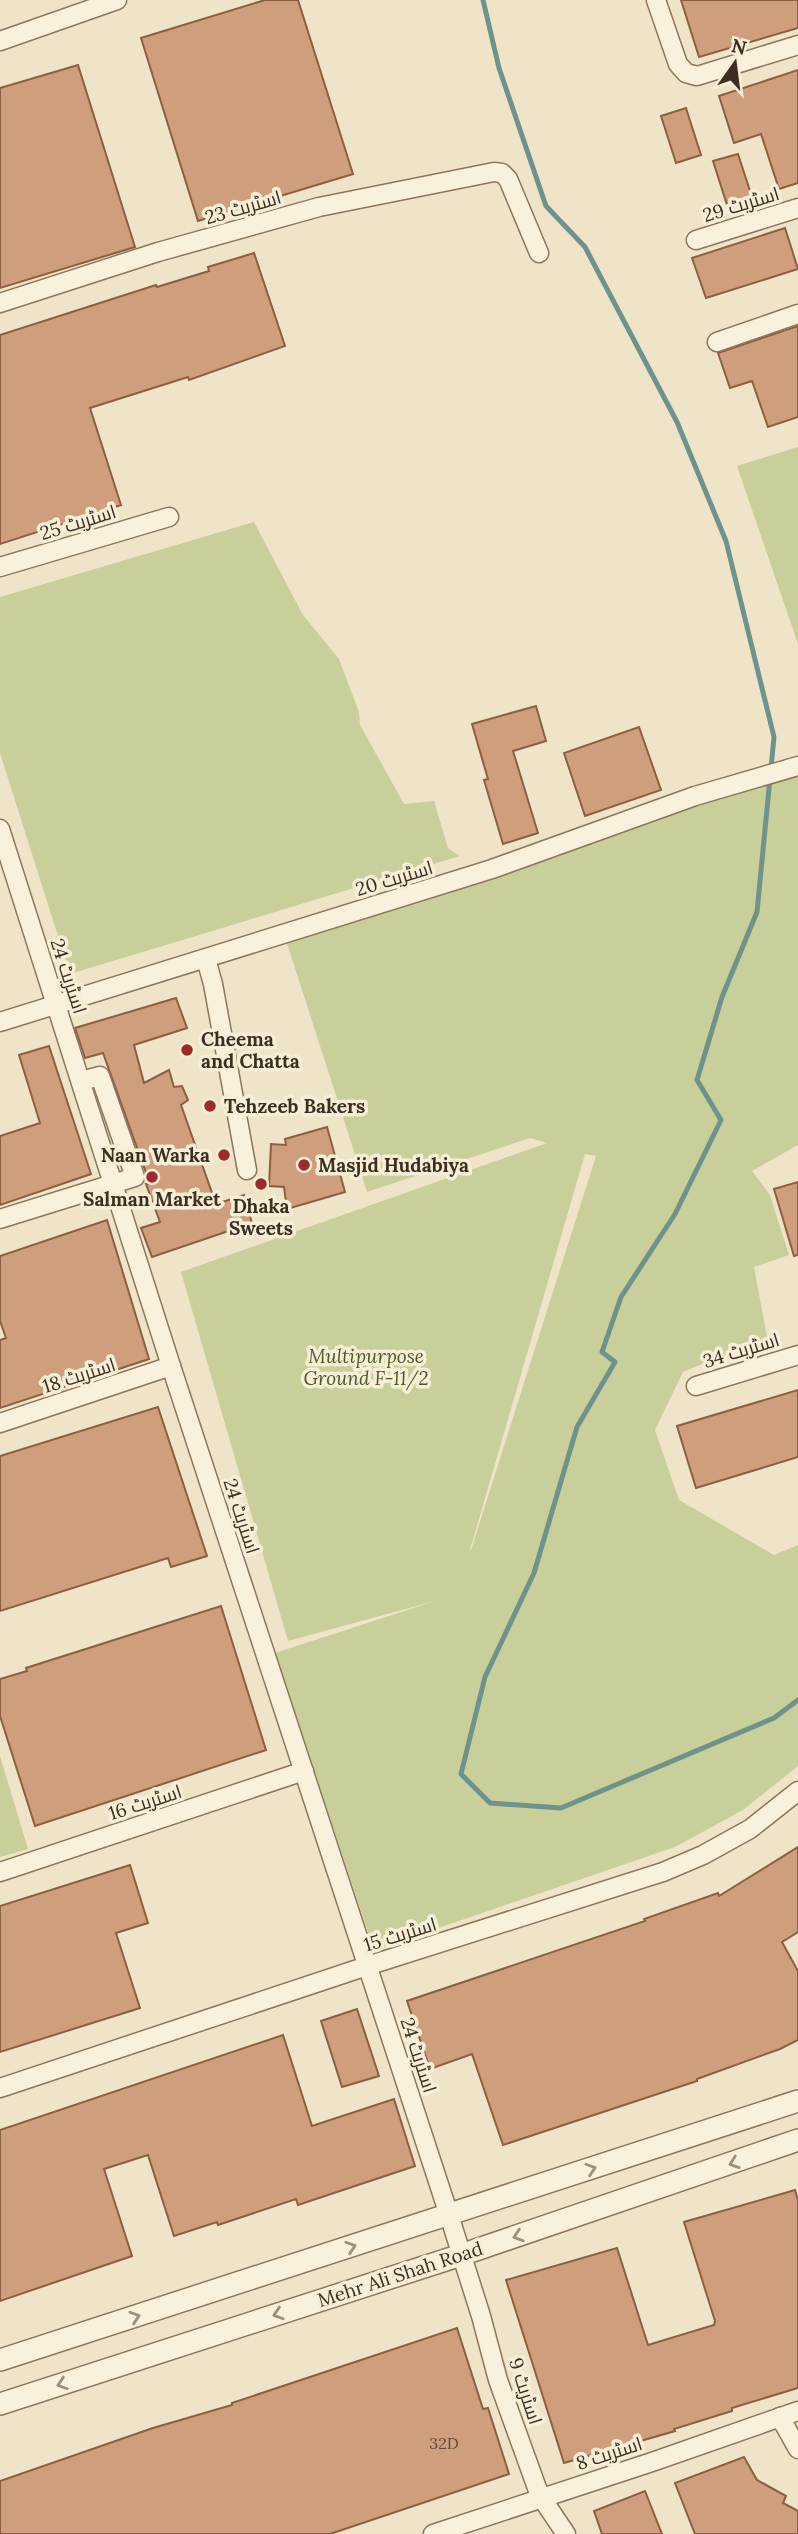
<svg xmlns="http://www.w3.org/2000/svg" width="798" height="2534" viewBox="0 0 798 2534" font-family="Lora,Cairo,serif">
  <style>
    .green { fill: #c9cf9b; fill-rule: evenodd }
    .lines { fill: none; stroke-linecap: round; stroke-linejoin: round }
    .stream { stroke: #6f938a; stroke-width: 5 }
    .building { fill: #cf9f7d; stroke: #8d5f41; stroke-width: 2 }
    .minor-casing { stroke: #8d765c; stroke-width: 21 }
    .tertiary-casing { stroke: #8d765c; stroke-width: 24 }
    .minor { stroke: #faf1dc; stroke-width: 18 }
    .tertiary { stroke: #faf1dc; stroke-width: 21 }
    .oneway { stroke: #9c907e }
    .poi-dot { fill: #9e2a2b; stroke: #f7eed8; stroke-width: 2.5 }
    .labels { text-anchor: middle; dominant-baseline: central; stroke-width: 7; stroke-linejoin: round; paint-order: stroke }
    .number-label { font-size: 16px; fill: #624a37 }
    .street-label { font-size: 19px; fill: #3d2e20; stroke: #f7eed8 }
    .poi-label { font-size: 19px; font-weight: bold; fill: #3d2e20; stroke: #f7eed8; text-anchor: start }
    .park-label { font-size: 19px; font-style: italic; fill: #4d5a26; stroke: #f7eed8 }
  </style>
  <rect width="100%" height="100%" fill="#f0e4c8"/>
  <g class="green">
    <polygon points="798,447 798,644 737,466"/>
    <polygon points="254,522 303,615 339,659 359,712 360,725 404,804 434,801 448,848 460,856 70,974 0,753 0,597"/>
    <path d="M798 766V1145L752 1171 770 1195 789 1255 754 1267 767 1337 683 1372 655 1430 679 1500 774 1555 798 1545V1766L743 1810 675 1847 374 1950 275 1653 435 1601 288 1641 181 1272 547 1143 530 1138 367 1192 284 934ZM585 1154 596 1156 471 1550H470Z"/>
    <polygon points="0,1756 28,1849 0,1857"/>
  </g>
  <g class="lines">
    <polyline class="stream" points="483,0 499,68 546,206 585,247 677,422 726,541 774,737 757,912 722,997 697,1080 721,1120 675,1214 621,1297 602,1352 615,1362 577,1427 534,1573 485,1677 461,1774 490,1803 561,1808 774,1718 798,1700"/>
  </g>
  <g class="building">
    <polygon points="265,0 298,0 353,174 198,221 141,38"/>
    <polygon points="681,0 798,0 798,28 699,57"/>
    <polygon points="78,65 135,247 0,288 0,88"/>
    <polygon points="798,70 798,183 779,189 761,134 734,143 719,96"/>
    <polygon points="686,108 701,155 676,163 661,116"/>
    <polygon points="738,154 753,200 728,208 713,161"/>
    <polygon points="785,228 798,269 706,298 692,258"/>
    <polygon points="254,253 285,346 189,380 188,377 90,408 121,505 0,544 0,335 156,285 157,287 209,271 208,267"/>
    <polygon points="798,326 798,417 768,427 752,381 730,388 718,353"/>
    <polygon points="536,706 546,741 513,751 538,833 503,844 484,780 488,779 472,724"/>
    <polygon points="639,727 661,790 585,816 564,753"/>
    <polygon points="176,998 187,1028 134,1045 144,1083 169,1070 174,1087 182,1086 188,1100 181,1105 216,1204 244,1195 252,1223 152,1257 141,1228 160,1222 146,1184 150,1184 103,1053 85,1058 75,1028"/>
    <polygon points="49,1046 91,1174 0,1205 0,1136 40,1123 19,1055"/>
    <polygon points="327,1127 345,1192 287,1209 284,1187 269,1186 271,1144 286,1145 285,1139"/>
    <polygon points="798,1182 798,1255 794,1256 774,1189"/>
    <polygon points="107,1220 149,1359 0,1408 0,1340 6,1338 0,1321 0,1256"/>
    <polygon points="798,1390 798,1457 696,1488 677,1426"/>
    <polygon points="158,1407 207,1556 171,1567 168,1558 0,1611 0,1456"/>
    <polygon points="221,1606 266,1750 35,1826 0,1716 0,1679 27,1671 26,1668"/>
    <polygon points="798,1847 798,1932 782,1942 798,1971 798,2040 780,2049 697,2079 697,2081 503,2145 472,2054 430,2069 407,2001 645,1921 644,1919 718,1893 719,1896"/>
    <polygon points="130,1865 148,1923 116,1933 140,2008 0,2052 0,1906"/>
    <polygon points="357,2009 379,2076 342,2087 321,2021"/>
    <polygon points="283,2035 312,2126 394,2099 415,2166 298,2205 296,2199 218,2225 217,2222 174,2236 148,2155 104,2169 132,2256 0,2301 0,2130"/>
    <polygon points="795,2190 798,2200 798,2388 732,2408 732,2411 674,2429 675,2431 564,2463 506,2280 617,2248 648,2345 714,2325 715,2321 684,2222"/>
    <polygon points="457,2328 483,2409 488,2408 509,2474 330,2534 0,2534 0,2481 153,2428 232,2405 232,2403"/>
    <polygon points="744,2457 757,2480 786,2496 783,2503 798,2511 798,2534 695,2534 675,2483"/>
    <polygon points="645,2491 662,2534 602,2534 594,2511"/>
  </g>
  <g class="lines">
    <g class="minor-casing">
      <g id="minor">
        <polyline points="656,0 678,64 686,73 697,76 798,45"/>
        <polyline points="0,41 117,0"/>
        <polyline points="696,240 798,208"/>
        <polyline points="0,303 158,252 319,207 494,172 502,173 508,179 539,253"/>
        <polyline points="717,342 798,314"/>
        <polyline points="0,567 169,517"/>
        <polyline points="0,829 171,1366 449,2215 481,2316 498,2380 537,2488 541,2497 566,2534"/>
        <polyline points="206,959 213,984 247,1170"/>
        <polyline points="0,1022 492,869 695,796 798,766"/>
        <polyline points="0,1219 135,1177 100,1076 81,1081"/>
        <polyline points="696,1386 798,1355"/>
        <polyline points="0,1423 171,1366"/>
        <polyline points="0,1872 304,1771"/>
        <polyline points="0,2088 367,1966 663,1872 703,1855 750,1829 798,1791"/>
        <polyline points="780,2417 798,2449"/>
        <polyline points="433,2534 652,2462 798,2411"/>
      </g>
    </g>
    <g class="tertiary-casing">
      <g id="tertiary">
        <polyline points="0,2360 798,2101"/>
        <polyline points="0,2404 461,2255 798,2140"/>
      </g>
    </g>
    <use href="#minor" class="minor"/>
    <use href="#tertiary" class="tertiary"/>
  </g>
  <defs><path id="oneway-chevron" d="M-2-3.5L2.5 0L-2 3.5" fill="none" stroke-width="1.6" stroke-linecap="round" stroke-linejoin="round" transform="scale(1.75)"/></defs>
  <g class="oneway">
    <use href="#oneway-chevron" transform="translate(734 2163) rotate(161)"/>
    <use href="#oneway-chevron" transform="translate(591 2169) rotate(-18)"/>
    <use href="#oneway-chevron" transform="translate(518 2236) rotate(162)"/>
    <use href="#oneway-chevron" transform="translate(351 2247) rotate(-18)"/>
    <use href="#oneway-chevron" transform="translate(278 2314) rotate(162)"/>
    <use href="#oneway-chevron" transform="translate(135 2317) rotate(-18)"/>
    <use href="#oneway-chevron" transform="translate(62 2384) rotate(162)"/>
  </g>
  <g class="poi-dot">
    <circle cx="187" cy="1050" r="7"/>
    <circle cx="210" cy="1106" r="7"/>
    <circle cx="224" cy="1155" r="7"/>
    <circle cx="304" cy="1165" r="7"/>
    <circle cx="152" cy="1177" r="7"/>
    <circle cx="261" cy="1184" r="7"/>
  </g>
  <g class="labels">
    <g class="number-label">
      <text x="444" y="2443">32D</text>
    </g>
    <g class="street-label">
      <text transform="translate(741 204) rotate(-17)">اسٹریٹ 29</text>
      <text transform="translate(243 207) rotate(-16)">اسٹریٹ 23</text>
      <text transform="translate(78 522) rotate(-17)">اسٹریٹ 25</text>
      <text transform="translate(394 878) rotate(-17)">اسٹریٹ 20</text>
      <text transform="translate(69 976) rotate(72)">اسٹریٹ 24</text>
      <text transform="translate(741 1350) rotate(-17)">اسٹریٹ 34</text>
      <text transform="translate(79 1375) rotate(-18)">اسٹریٹ 18</text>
      <text transform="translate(242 1516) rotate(72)">اسٹریٹ 24</text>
      <text transform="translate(145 1802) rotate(-18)">اسٹریٹ 16</text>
      <text transform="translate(400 1934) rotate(-17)">اسٹریٹ 15</text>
      <text transform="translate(419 2055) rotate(72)">اسٹریٹ 24</text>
      <text transform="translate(400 2274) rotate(-18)">Mehr Ali Shah Road</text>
      <text transform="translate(526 2391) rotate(72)">اسٹریٹ 9</text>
      <text transform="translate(609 2453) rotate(-18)">اسٹریٹ 8</text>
    </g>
    <g class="poi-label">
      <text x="201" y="1039">Cheema<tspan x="201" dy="22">and Chatta</tspan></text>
      <text x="224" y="1106">Tehzeeb Bakers</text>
      <text x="210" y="1155" text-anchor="end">Naan Warka</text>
      <text x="318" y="1165">Masjid Hudabiya</text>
      <text x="152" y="1199" text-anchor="middle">Salman Market</text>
      <text x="261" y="1206" text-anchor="middle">Dhaka<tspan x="261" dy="22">Sweets</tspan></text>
    </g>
    <g class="park-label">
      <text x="366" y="1356">Multipurpose<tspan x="366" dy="22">Ground F-11/2</tspan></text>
    </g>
  </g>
  <g transform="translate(735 63) rotate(14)" stroke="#f7eed8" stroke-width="5" paint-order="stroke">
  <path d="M0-5L12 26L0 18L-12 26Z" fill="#3d2e20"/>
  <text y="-10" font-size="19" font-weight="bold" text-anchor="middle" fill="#3d2e20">N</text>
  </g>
</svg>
